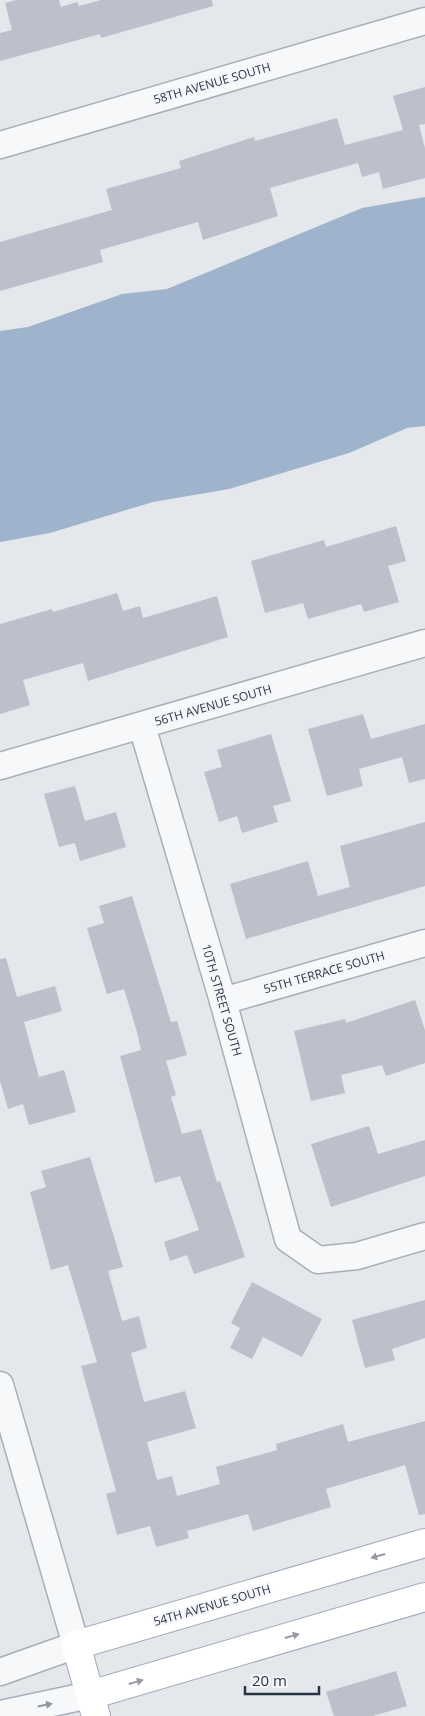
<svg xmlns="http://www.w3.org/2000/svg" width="425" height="1716" viewBox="0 0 425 1716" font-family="'Open Sans',sans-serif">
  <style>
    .water { fill: #9fb4cc }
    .building { fill: #bbc0ca }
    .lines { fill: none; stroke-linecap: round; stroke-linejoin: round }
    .minor-casing { stroke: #a9aeb7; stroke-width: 29 }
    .major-casing { stroke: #a3abb8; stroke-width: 30 }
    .minor { stroke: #f7f8fa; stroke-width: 26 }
    .major { stroke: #fff; stroke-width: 28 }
    .oneway { fill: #959aa2 }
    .oneway2 { fill: #9196a0 }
    .labels { text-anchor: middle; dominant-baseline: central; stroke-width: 4.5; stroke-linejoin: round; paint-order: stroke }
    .street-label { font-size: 12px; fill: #2b3445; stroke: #f4f6f9 }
  </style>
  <rect width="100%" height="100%" fill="#e4e7ec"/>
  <polygon class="water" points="425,197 425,426 407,428 349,453 229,489 153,502 50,533 0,542 0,331 28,327 122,294 167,289 362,208"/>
  <g class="building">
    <polygon points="16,0 59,0 61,7 77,2 79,6 101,0 212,0 213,6 101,38 100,34 0,61 0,33 12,30 5,3"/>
    <polygon points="425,87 425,124 419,125 425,148 425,178 383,189 379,172 362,177 358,163 270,188 278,216 203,240 198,222 100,250 103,262 0,291 0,242 112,210 106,189 181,168 179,161 254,137 255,141 337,118 345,145 403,130 393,96"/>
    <polygon points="396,526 406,561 388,566 399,602 364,612 361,604 308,619 303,603 265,613 251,561 324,540 326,547"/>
    <polygon points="117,593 123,611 140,606 143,618 217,596 228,637 88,681 83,663 23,680 30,705 0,714 0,624 52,609 53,612"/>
    <polygon points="363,714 371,739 425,724 425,779 409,783 402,757 359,769 363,786 327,796 308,729"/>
    <polygon points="271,734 291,801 273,806 278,822 242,833 237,816 219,822 204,772 222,767 217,750"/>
    <polygon points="75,786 85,821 116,812 126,847 80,861 75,843 59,847 44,794"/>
    <polygon points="425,822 425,886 246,939 230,884 308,861 318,896 350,887 340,846"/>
    <polygon points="132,896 171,1022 177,1021 187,1055 166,1061 176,1095 171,1097 182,1134 201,1129 217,1182 220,1181 245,1257 194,1274 187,1255 170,1261 164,1242 199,1230 180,1176 155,1183 120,1056 141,1050 137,1032 124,989 107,994 87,928 104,923 99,906"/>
    <polygon points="6,958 17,997 55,986 62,1011 24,1022 39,1077 64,1070 76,1112 29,1125 23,1104 8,1109 0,1081 0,959"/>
    <polygon points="415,1000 425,1030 425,1063 386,1076 382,1065 341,1075 345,1093 311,1101 294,1031 345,1019 346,1023"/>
    <polygon points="369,1126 378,1154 425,1140 425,1176 331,1207 311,1144"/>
    <polygon points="90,1157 123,1267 108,1271 122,1321 139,1316 147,1348 131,1353 144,1402 185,1391 196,1428 147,1442 157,1480 172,1476 177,1496 220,1484 216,1467 277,1450 276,1444 343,1424 348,1442 425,1421 425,1514 419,1515 405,1465 326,1489 331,1507 253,1531 248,1514 187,1531 189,1538 156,1547 150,1526 117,1535 106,1494 116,1491 81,1366 97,1362 68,1265 51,1270 30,1192 46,1187 41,1171"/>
    <polygon points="252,1282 322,1319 302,1357 263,1337 252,1359 230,1348 240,1328 231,1323"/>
    <polygon points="425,1300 425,1338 392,1349 395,1360 365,1368 352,1320"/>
    <polygon points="396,1671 407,1706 373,1716 334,1716 326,1692"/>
  </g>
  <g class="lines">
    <g class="minor-casing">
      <g id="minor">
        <polyline points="0,145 425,21"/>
        <polyline points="142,726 223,1001 288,1239 318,1260 357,1256 425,1236"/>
        <polyline points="0,766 425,643"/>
        <polyline points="223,1001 425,943"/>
        <polyline points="0,1385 76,1645 0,1672"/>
        <polyline points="0,1714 90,1695"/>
      </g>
    </g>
    <g class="major-casing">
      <g id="major">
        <polyline points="90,1695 425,1597"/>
        <polyline points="96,1716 76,1645 425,1543"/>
      </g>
    </g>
    <use href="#minor" class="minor"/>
    <use href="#major" class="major"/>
  </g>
  <defs><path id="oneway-solid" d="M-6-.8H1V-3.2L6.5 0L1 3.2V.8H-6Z" transform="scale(1.25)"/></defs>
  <g class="oneway">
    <use href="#oneway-solid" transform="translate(378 1556) rotate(164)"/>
    <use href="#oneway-solid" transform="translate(292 1636) rotate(-16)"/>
    <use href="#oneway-solid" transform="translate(136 1682) rotate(-16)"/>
  </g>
  <use class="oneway2" href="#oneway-solid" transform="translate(45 1705) rotate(-11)"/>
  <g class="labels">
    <g class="street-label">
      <text transform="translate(212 83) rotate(-16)">58TH AVENUE SOUTH</text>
      <text transform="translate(213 705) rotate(-16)">56TH AVENUE SOUTH</text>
      <text transform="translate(324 972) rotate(-16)">55TH TERRACE SOUTH</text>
      <text transform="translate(222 1000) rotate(74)">10TH STREET SOUTH</text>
      <text transform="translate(212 1605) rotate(-16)">54TH AVENUE SOUTH</text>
    </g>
  </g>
  <path d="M245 1686v8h74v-8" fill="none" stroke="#2b3445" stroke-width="2.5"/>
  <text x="252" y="1686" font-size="15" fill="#2b3445" stroke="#f4f6f9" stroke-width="4" paint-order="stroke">20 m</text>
</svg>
